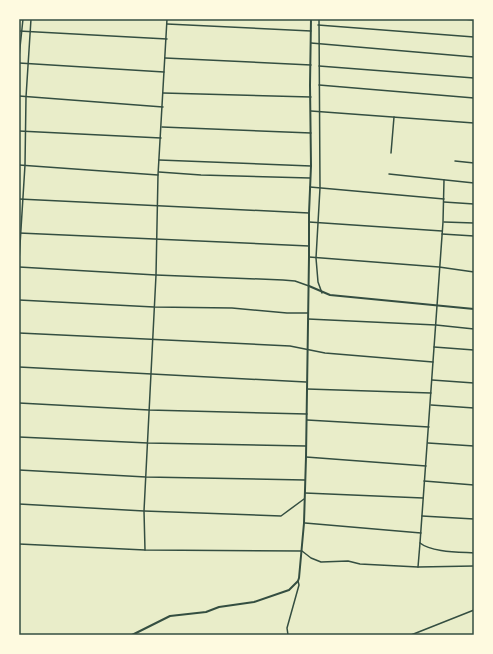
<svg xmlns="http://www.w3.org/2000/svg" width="493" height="654" viewBox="0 0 493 654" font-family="'PT Sans',sans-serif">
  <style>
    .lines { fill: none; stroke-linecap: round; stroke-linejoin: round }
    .minor { stroke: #344e41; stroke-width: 1.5 }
    .tertiary { stroke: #344e41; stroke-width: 2 }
    .neatline { fill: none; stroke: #344e41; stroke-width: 1.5 }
  </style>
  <rect width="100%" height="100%" fill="#e9edc9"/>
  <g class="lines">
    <g class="minor">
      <polyline points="319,19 320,188 316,258 318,282 322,293"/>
      <polyline points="464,19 474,20"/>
      <polyline points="167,24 311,31"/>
      <polyline points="318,25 474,37"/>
      <polyline points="19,31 167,39"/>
      <polyline points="311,43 474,57"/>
      <polyline points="19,57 23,19"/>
      <polyline points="165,58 311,65"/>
      <polyline points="19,63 164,72"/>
      <polyline points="319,66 474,78"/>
      <polyline points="319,85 474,98"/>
      <polyline points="163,93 311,97"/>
      <polyline points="19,96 163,107"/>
      <polyline points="311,111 474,123"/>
      <polyline points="162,127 311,133"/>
      <polyline points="19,131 161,138"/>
      <polyline points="391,153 394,117"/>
      <polyline points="159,160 311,166"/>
      <polyline points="455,161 474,163"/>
      <polyline points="19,165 158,175"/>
      <polyline points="159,172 201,175 310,178"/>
      <polyline points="389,174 474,183"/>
      <path d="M444 180 443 222 420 543C431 552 459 552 474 553"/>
      <polyline points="310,187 444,199"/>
      <polyline points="19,199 309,213"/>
      <polyline points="444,202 474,204"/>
      <polyline points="309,222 442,231"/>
      <polyline points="444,222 474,223"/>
      <polyline points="19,233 309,246"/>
      <polyline points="442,234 474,236"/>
      <polyline points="309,257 439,267 474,272"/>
      <polyline points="19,261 25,165 26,97 31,19"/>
      <polyline points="19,267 156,275 283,280 295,281 309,286"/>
      <polyline points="19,300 154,307 232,308 287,313 308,313"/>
      <polyline points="308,319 436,325 474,329"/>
      <polyline points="19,333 290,346 325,353 433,362"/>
      <polyline points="434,347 474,350"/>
      <polyline points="19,367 306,382"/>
      <polyline points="432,380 474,383"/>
      <polyline points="307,389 431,393"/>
      <polyline points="19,403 149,410 307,414"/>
      <polyline points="431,405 474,408"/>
      <polyline points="307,420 429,427"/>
      <polyline points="19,437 148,443 306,446"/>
      <polyline points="428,443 474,446"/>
      <polyline points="306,457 426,466"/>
      <polyline points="19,470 146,477 305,480"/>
      <polyline points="424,481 474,485"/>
      <polyline points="305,493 423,498"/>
      <polyline points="19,504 144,511 281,516 304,499"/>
      <polyline points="422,516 474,519"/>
      <polyline points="305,523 421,533"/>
      <polyline points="19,544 145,550 302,551 311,558 321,562 348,561 360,564 418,567 474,566"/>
      <polyline points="145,550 144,511 156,275 158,175 167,19"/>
      <polyline points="418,567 420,543"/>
      <polyline points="288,635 287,628 299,585 298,581"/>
      <polyline points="411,635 474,610"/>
      <polyline points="448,635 466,635"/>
    </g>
    <g class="tertiary">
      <polyline points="309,286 330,295 474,309"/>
      <polyline points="132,635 170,616 206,612 219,607 254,602 289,590 298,581 299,578 304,523 306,457 309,257 309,213 311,166 310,85 311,19"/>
    </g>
  </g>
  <rect width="493" height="654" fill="none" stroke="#fefae0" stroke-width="40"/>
  <rect x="20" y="20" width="453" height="614" class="neatline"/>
</svg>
